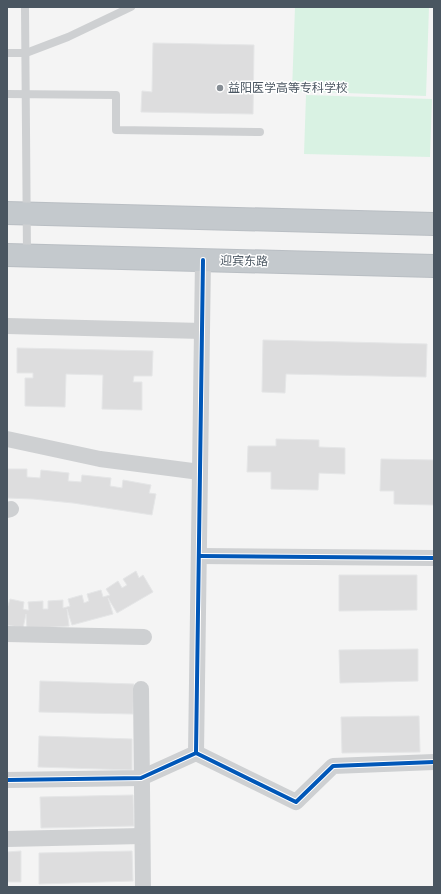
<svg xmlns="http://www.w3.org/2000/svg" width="441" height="894" viewBox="0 0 441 894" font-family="'Archivo Narrow','Noto Sans SC',sans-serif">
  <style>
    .green { fill: #d9f2e3 }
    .building { fill: #ddddde; stroke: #e5e6e7 }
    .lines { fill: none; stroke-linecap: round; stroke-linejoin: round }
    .trunk-casing { stroke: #b9bec3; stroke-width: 24 }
    .service { stroke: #ced0d2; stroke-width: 8 }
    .minor { stroke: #ced0d2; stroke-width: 16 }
    .trunk { stroke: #c4c9cd; stroke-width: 22 }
    .cycleway-casing { stroke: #fff; stroke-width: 6 }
    .cycleway { stroke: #0057b8; stroke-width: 4 }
    .poi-dot { fill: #868d94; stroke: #fff; stroke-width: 1.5 }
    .labels { text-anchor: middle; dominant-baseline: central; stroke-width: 3; stroke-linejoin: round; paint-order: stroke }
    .poi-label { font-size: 12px; fill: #4a5661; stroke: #fff; text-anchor: start }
    .street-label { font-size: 12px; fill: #4a5661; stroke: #fff }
  </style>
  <rect width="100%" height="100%" fill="#f4f4f4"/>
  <g class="green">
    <polygon points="295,7 429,7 426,96 292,91"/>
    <polygon points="306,95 432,99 430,157 304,154"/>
  </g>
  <g class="building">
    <polygon points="153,43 254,45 253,114 141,112 142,91 152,92"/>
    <polygon points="263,340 427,344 426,377 286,374 285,393 262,392"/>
    <polygon points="17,348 153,351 152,376 134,376 133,382 142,382 142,410 102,409 103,375 66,374 65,407 25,406 25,378 33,378 33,373 17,373"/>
    <polygon points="276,439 319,440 319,447 345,448 345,474 319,473 318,490 271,489 271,472 247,472 248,446 276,446"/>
    <polygon points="381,459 434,460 434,505 394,504 394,491 380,491"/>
    <polygon points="7,469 27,469 27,477 40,478 41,470 69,473 68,481 81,482 82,475 111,478 110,486 122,488 123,480 151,485 149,493 156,494 152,515 73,503 33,499 7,498"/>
    <polygon points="136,571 139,578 143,575 153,592 117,613 108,598 113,614 72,625 67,609 69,626 27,629 26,614 23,628 7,625 7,606 8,606 10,599 24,602 23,609 27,610 29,610 28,602 43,601 43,609 48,609 48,601 63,600 63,608 67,607 70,606 68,599 82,595 84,603 89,601 87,594 101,590 103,597 110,595 106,589 118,581 122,588 127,585 123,579"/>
    <polygon points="339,575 417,575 417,610 339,611"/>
    <polygon points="418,649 418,681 340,683 339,650"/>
    <polygon points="40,681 134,684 133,714 39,712"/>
    <polygon points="419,716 420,752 342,753 341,717"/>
    <polygon points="39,736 132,739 132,770 38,767"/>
    <polygon points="133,795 134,826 41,828 40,797"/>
    <polygon points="21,851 21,882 7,882 7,852"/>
    <polygon points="132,851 133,881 39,884 39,853"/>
  </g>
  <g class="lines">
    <g class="trunk-casing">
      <g id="trunk">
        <polyline points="7,213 434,224"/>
        <polyline points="7,255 434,266"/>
      </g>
    </g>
    <g class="service">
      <polyline points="25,7 27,254"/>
      <polyline points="7,53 26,53 68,37 131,7"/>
      <polyline points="7,94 116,95 116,130 260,132"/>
    </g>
    <g class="minor">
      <polyline points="7,326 202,331"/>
      <polyline points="7,439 100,459 200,472"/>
      <polyline points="7,510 11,509"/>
      <polyline points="199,556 434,558"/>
      <polyline points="7,634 144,637"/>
      <polyline points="141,689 143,887"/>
      <polyline points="196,753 296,802 333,766 434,762"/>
      <polyline points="7,780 141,778 196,753 203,260"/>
      <polyline points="7,839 142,836"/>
    </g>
    <use href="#trunk" class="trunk"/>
    <g class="cycleway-casing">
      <g id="cycleway">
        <polyline points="199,556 434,558"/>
        <polyline points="196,753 296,802 333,766 434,762"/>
        <polyline points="7,780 141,778 196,753 203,260"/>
      </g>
    </g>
    <use href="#cycleway" class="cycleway"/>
  </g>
  <circle class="poi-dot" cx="220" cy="88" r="4"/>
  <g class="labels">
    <g class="poi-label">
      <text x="228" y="88">益阳医学高等专科学校</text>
    </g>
    <g class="street-label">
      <text transform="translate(244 261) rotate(1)">迎宾东路</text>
    </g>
  </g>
  <rect width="441" height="894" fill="none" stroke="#4a5661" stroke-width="16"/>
</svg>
